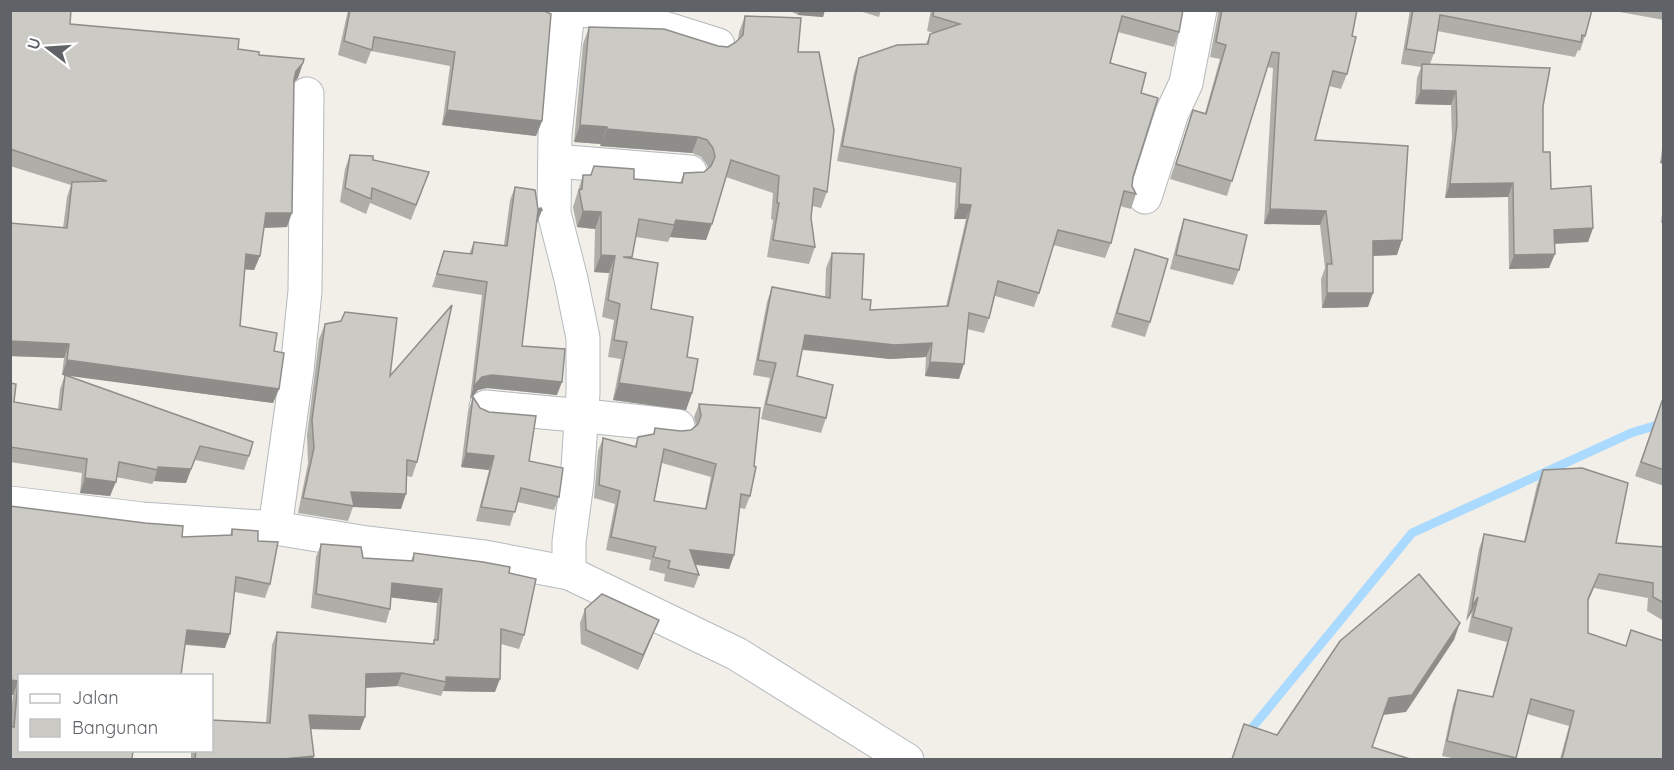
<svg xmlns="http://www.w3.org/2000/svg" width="1674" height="770" viewBox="0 0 1674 770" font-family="Quicksand,sans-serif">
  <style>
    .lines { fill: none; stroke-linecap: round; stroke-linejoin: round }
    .stream { stroke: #aadaff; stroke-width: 9 }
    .street-casing { stroke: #b5b8bc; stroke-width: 35 }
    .secondary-casing { stroke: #b6babf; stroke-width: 35 }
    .street { stroke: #fff; stroke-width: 33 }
    .secondary { stroke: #fff; stroke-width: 33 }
    .wall { fill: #afaea9; fill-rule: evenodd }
    .shaded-wall { fill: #8f8d8a }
    .building { fill: #cccac5; stroke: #8f8d8a; stroke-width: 1.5; fill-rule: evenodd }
  </style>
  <rect width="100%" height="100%" fill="#f1efe8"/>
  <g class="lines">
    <polyline class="stream" points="1247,734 1412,533 1631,433 1664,423"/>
    <g class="street-casing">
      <g id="street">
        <polyline points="547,10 610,11 718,45"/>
        <polyline points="555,161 690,172"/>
        <polyline points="1145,197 1172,113 1186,83 1200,10"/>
        <path d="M486 407C550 413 614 418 678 426"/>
        <polyline points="275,528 297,370 305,291 307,94"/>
      </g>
    </g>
    <g class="secondary-casing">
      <g id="secondary">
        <polyline points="568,10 555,135 554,213 571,279 583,338 583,393 577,482 569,542 569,573"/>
        <polyline points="10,503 142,519 275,528 367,543 484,557 569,573 737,654 907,760"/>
      </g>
    </g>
    <use href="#street" class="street"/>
    <use href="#secondary" class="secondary"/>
  </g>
  <g class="wall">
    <polygon points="10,10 70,24 238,49 259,55 298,78 294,82 287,227 264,228 260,256 254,270 244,269 240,326 274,351 279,389 273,403 67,375 249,456 244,470 195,460 186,483 154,481 152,484 116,477 110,496 80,493 82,473 10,462 14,402 58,410 60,389 65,375 62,375 64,358 10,356 10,223 63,228 67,197 71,185 10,166"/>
    <polygon points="348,10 542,10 542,121 536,136 442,125 450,66 371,51 366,64 338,55"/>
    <polygon points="788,10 825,10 823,17 798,15"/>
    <polygon points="856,10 881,10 879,17"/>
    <polygon points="931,10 1183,10 1179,32 1174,47 1118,32 1110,63 1141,93 1132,186 1136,194 1131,209 1120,206 1111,243 1105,258 1053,245 1039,293 1034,307 995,296 989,318 984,333 967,329 959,379 925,376 926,357 890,359 802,350 797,376 826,418 821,433 761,419 770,378 753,375 767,302 772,287 825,297 826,268 832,253 870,310 946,306 966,219 954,219 956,183 837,161 854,73 859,58 926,44 930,34 934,33 927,31"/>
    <polygon points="1218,10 1357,10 1352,36 1347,74 1341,89 1329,86 1315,140 1397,255 1373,256 1368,307 1322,308 1321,279 1325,268 1320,225 1264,224 1273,68 1267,67 1227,196 1170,179 1193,110 1205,113 1220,59 1210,57 1218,14"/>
    <polygon points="1410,10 1592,10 1585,36 1580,51 1578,50 1575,57 1437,31 1434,53 1430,64 1543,106 1543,152 1551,189 1593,228 1588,242 1554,244 1549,268 1509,269 1508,197 1445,198 1452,138 1451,105 1415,104 1417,78 1421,67 1401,64"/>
    <polygon points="1609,10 1664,10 1664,20"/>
    <polygon points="745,16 798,52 827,192 821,208 812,206 811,218 815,247 809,264 767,257 773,220 771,219 773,193 726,177 706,240 670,237 668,242 636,237 632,258 651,309 687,357 692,393 686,410 613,400 621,359 608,357 614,320 602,317 609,273 594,272 595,229 577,227 573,207 583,175 680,183 684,173 704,172 708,169 707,165 701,157 692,153 600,146 601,144 574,142 583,44 589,27 718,46 728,47 736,42 738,40 739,32"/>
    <polygon points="1664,136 1664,164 1660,163"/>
    <polygon points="350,155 373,160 424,186 411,220 370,203 366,214 340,202 345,169"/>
    <polygon points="515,187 538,209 542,210 537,223 522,346 557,395 487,388 478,390 470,399 482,295 432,287 444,251 469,254 474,242 504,245 510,200"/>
    <polygon points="1664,195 1664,223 1661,223"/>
    <polygon points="1184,219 1239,270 1233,285 1170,269 1179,234"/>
    <polygon points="1135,249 1150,322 1145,337 1111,327 1130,264"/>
    <polygon points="325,324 390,376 417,462 412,477 407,476 401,509 353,507 348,521 298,513 308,463 307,435 319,339"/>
    <polygon points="473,397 480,408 529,461 559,497 554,510 517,502 510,526 476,521 489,470 461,467 468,411"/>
    <polygon points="1662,401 1664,401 1664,486 1635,476"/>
    <path d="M699 404 750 496 745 509 740 508 734 555 729 569 695 565 699 575 694 588 664 581 665 574 649 570 651 560 606 550 615 504 594 498 598 451 603 438 635 446 638 437 653 434 655 428 681 431 691 430 696 425 694 417ZM662 463 711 477 705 509 654 501Z"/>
    <polygon points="1543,470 1616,543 1664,547 1664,621 1647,611 1648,598 1594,588 1588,602 1588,633 1664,759 1560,759 1569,726 1527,714 1516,759 1457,759 1442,756 1453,705 1458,690 1492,697 1507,642 1468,632 1472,612 1466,621 1479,549 1484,534 1524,541 1537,485"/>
    <polygon points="10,506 182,537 230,535 232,529 258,541 270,584 265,598 235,592 225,648 185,645 20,675 10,759 10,724 13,695 10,695"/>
    <polygon points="321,544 363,558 411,561 414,553 509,573 524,635 519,649 501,644 495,692 443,691 441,696 397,686 366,688 360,730 311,729 313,759 191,759 191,750 212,750 266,723 272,645 277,632 433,644 434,640 437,603 391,597 390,609 386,623 311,608 316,557"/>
    <polygon points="585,609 659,620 638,670 581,644 580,623"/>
  </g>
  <g class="shaded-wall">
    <polygon points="799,10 825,10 823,17 798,15"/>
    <polygon points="303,63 298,78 291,85 296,71"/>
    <polygon points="1421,90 1456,91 1451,105 1415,104"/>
    <polygon points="447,110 542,121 536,136 442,125"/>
    <polygon points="580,125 607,127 601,144 574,142"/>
    <polygon points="607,129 698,137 692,153 600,146"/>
    <polygon points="1664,154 1664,164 1660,163"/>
    <polygon points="1513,183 1508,197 1445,198 1450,184"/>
    <polygon points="959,204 971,205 966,219 954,219"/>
    <polygon points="1270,209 1326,211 1320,225 1264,224"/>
    <polygon points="538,210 542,210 537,223 533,223"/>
    <polygon points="583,211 601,212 595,229 577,227"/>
    <polygon points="266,213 292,213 287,227 260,228"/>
    <polygon points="676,220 712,224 706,240 670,237 668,242"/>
    <polygon points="1593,228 1588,242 1549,244 1554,230"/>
    <polygon points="1402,240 1397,255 1367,256 1373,241"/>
    <polygon points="246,254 260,256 254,270 240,269"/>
    <polygon points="1555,254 1549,268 1509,269 1514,255"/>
    <polygon points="601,255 615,256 609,273 594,272"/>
    <polygon points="1327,293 1373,293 1368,307 1322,308"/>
    <polygon points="805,335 932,343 926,357 890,359 799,349"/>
    <polygon points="10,341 69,344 64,358 10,356"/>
    <polygon points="67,360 279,389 273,403 62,375"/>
    <polygon points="930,362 964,364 959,379 925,376"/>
    <polygon points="492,375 562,382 557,395 487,388 478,390 470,399 474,386 482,377"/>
    <polygon points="619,383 692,393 686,410 613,400"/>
    <polygon points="466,453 494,456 489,470 461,467"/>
    <polygon points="158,467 191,469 186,483 154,481"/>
    <polygon points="85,478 116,482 110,496 80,493"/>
    <polygon points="351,492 406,494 401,509 353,507 354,506"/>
    <polygon points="690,550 734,555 729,569 686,563"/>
    <polygon points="392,583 442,589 437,603 387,597"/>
    <polygon points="1478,597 1472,612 1466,621 1472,607"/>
    <polygon points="659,620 653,634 638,670 643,655"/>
    <polygon points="1460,623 1454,640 1406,712 1383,715 1389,698"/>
    <polygon points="187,630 230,634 225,648 182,644"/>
    <polygon points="402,673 397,686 361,688 366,674"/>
    <polygon points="446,677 500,679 495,692 443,691 446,682"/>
    <polygon points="10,680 18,681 13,695 10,695"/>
    <polygon points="309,715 365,717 360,730 304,729"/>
    <polygon points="314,756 313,759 283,759"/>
  </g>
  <g class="building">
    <polygon points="10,10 71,10 70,24 239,39 238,49 259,52 259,55 304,59 303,63 296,71 294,79 292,213 266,213 260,256 246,254 240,326 277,333 274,351 284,353 279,389 67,360 69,344 10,341 10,223 67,228 72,182 107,181 10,149"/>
    <polygon points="350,10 542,10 551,14 542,121 447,110 455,52 374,37 372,50 344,41"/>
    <polygon points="934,10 1183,10 1179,32 1122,16 1110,63 1146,73 1141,93 1158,98 1133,177 1132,186 1136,194 1124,191 1111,243 1058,230 1039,293 998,281 989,318 969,313 964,364 930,362 932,343 895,345 805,335 797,376 833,385 826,418 766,404 776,363 758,360 772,287 830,298 832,253 864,254 862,299 871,300 870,310 948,306 971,205 959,204 961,168 842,146 859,58 897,45 928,44 930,34 960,24 933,16"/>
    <polygon points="1222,10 1357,10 1352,36 1356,37 1347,74 1333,71 1315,140 1408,146 1402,240 1373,241 1373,293 1327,293 1327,264 1332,264 1326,211 1270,209 1279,53 1272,52 1232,181 1176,164 1193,110 1206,114 1226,45 1216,42"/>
    <polygon points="1413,10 1592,10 1585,36 1582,35 1581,42 1440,15 1434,53 1406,49"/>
    <polygon points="745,16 801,18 798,52 819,52 834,130 827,192 814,188 811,218 815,247 773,240 779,203 777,203 779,176 731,160 712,224 676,220 674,225 639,219 632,257 623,257 658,263 651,309 693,317 687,357 698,359 692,393 619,383 627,342 614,340 620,304 608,300 615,256 601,255 601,212 583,211 579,190 582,189 583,175 591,175 594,166 634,169 634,179 682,183 684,173 704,172 711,166 715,157 713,148 707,140 698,137 607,129 607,127 580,125 589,27 664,29 718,46 728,47 736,42 743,35"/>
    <polygon points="1422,64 1550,68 1543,106 1543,152 1550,152 1551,189 1591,186 1593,228 1554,230 1555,254 1514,255 1513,183 1450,184 1457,124 1456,91 1421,90"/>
    <polygon points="350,155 373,156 373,160 429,172 416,205 372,188 371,199 345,188"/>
    <polygon points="515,187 535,190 538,209 541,208 542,210 538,210 522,346 565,349 562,382 492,375 482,377 474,386 487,282 437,274 444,251 472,254 474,242 507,246"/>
    <polygon points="1184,219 1247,235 1239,270 1176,255"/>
    <polygon points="1135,249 1168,259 1150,322 1117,313"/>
    <polygon points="452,305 417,462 407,460 406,494 351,492 354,506 303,498 314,448 312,420 325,324 341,321 345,312 397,318 390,376"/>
    <polygon points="65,375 253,442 249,456 200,446 191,469 158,467 158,470 119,462 116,482 85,478 87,459 11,447 10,460 10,383 16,384 14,402 61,410"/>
    <polygon points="473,397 480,408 489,412 536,416 529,461 563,468 559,497 521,488 515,512 481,507 494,456 466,453"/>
    <polygon points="1662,401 1664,401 1664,470 1641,462"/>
    <path d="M699 404 760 408 754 466 756 467 750 496 741 494 734 555 690 550 699 575 668 568 670 561 653 557 656 547 611 537 620 491 599 485 603 438 636 447 638 437 654 434 655 428 681 431 691 430 698 424 701 416ZM664 449 716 464 706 509 654 501Z"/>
    <polygon points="1582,468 1628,483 1616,543 1664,547 1664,603 1653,597 1653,583 1599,574 1588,599 1588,633 1626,646 1631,630 1664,641 1664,759 1562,759 1574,711 1531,699 1516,758 1447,741 1458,690 1493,697 1512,628 1473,617 1478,597 1472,607 1484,534 1525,542 1543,470"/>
    <polygon points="10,506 145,523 183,526 182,537 232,535 232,529 258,531 258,541 278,542 270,584 236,577 230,634 187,630 181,675 20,675 20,750 133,750 132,759 10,759 10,726 14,727 18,681 10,680"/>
    <polygon points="321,544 361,547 363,558 413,561 414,553 483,562 510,567 509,573 536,579 524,635 501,629 500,679 446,677 446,682 402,673 366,674 365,717 309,715 314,756 283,759 195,759 196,750 212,750 212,720 270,723 277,632 434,644 434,640 438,640 442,589 392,583 390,609 316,594"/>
    <polygon points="1419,574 1460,623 1412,695 1389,698 1372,747 1410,759 1232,759 1244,724 1277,735 1340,641"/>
    <polygon points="602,594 659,620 643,655 586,630 585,609"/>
  </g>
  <rect width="1674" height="770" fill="none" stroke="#5f6368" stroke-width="24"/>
  <rect x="18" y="674" width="195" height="78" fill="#ffffff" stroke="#bfc1c3" stroke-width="1.5"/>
  <rect x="30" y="694" width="30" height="9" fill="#ffffff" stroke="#bfc1c3" stroke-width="1.5"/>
  <text x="72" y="704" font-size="18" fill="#5f6368">Jalan</text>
  <rect x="30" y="719" width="30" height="18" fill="#cccac5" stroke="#bfc1c3" stroke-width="1.5"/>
  <text x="72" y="734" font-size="18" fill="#5f6368">Bangunan</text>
  <g transform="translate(48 48) rotate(287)" stroke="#ffffff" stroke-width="4.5" paint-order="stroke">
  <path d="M0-4.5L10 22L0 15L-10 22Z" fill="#5f6368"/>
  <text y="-9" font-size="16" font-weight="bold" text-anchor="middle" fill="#5f6368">U</text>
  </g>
</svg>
